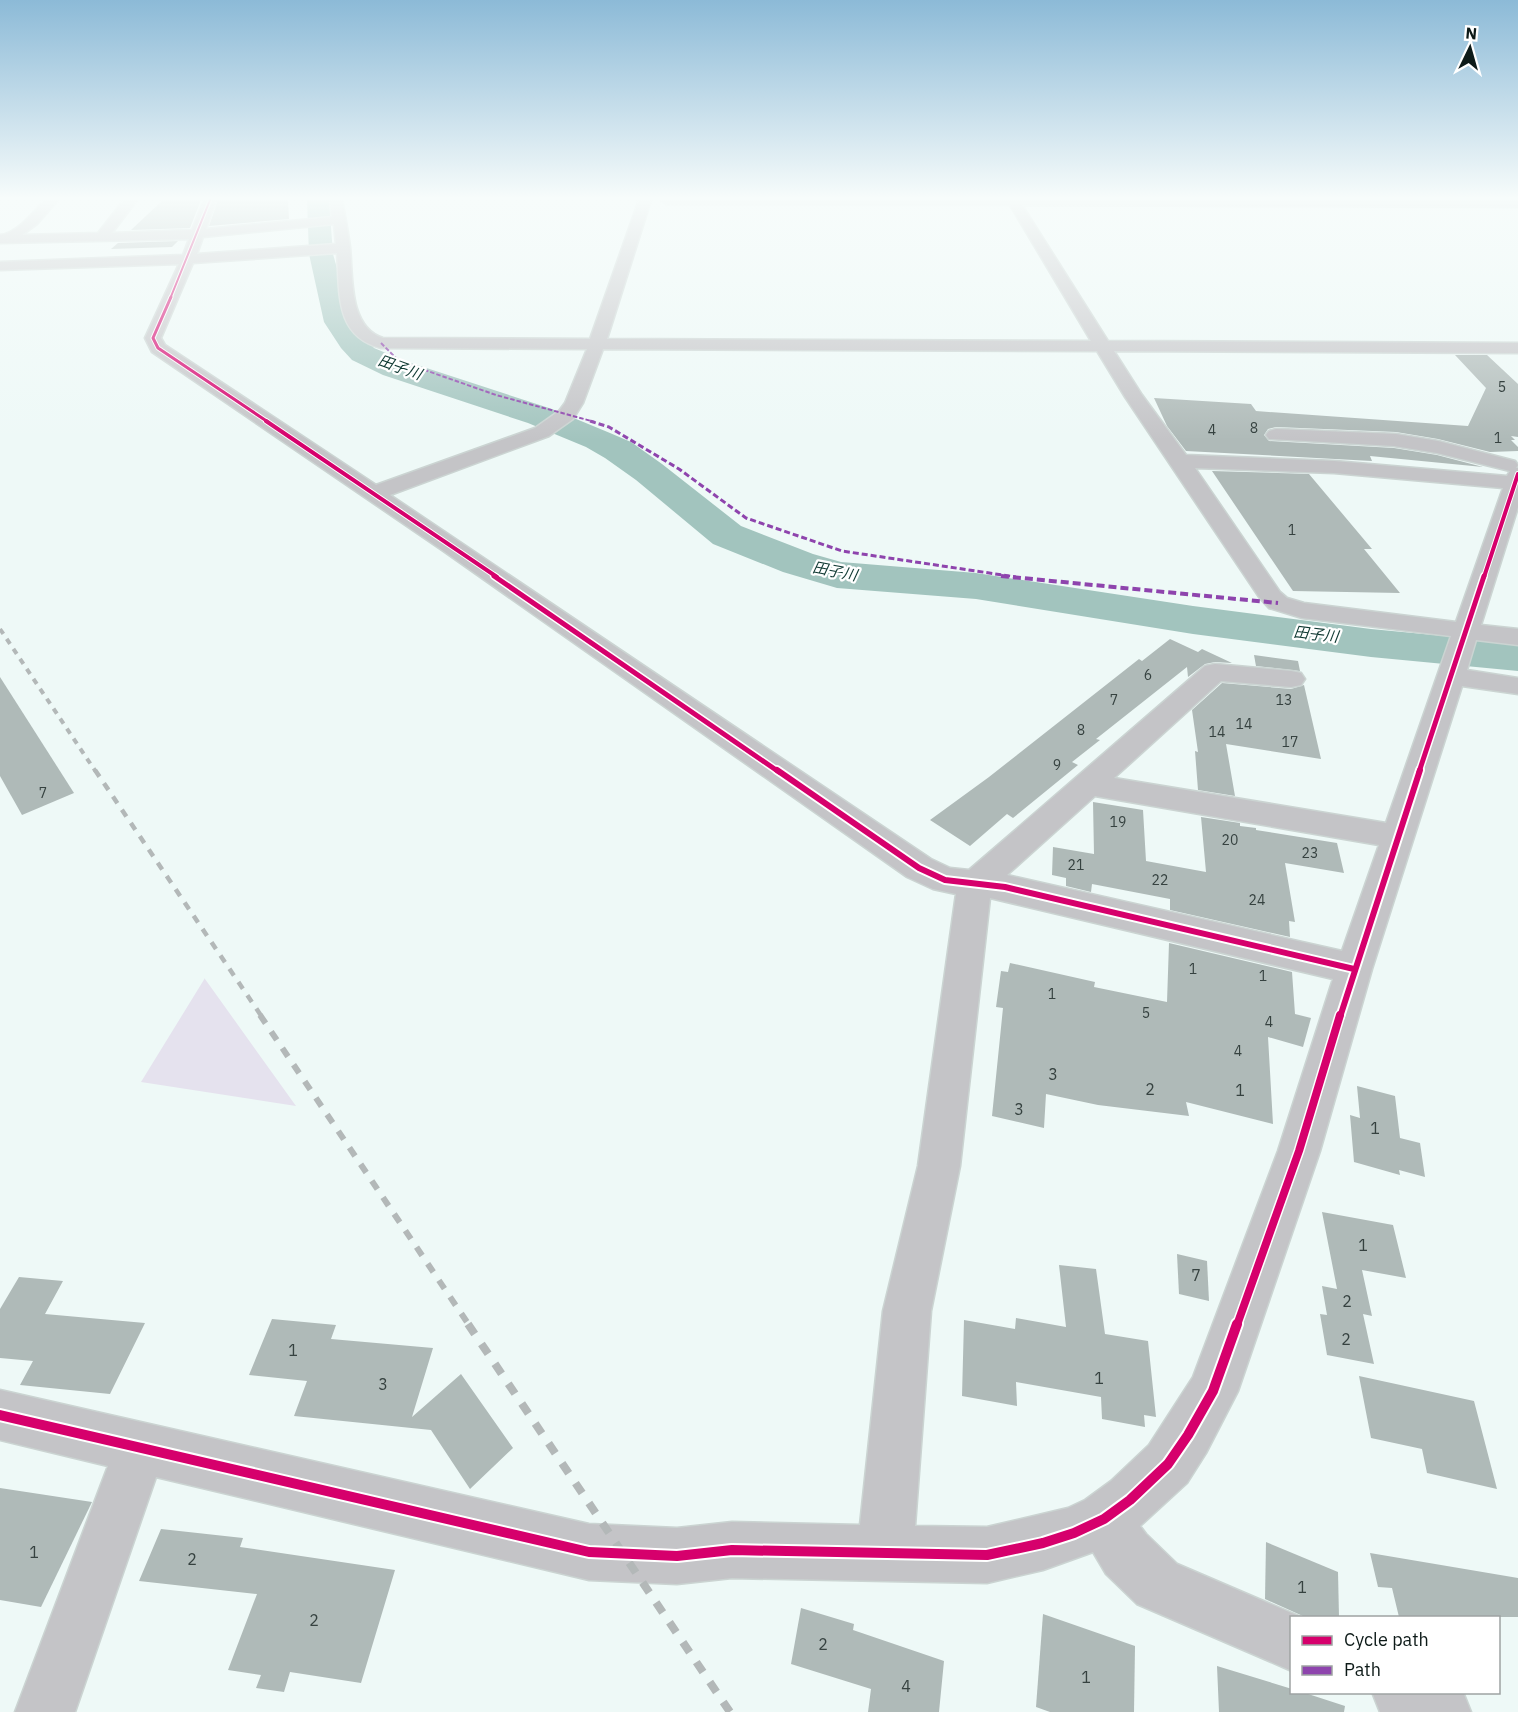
<svg xmlns="http://www.w3.org/2000/svg" width="1518" height="1712" viewBox="0 0 1518 1712" font-family="'IBM Plex Sans','Noto Sans JP',sans-serif">
  <style>
    .green { fill: #e5e2ee }
    .lines { fill: none; stroke-linecap: round; stroke-linejoin: round }
    .river { fill: #a2c4be; fill-rule: evenodd }
    .building { fill: #afbab8 }
    .minor-casing { stroke: #cbd4d2; stroke-width: 3 }
    .minor { fill: #c4c4c7; fill-rule: evenodd }
    .rail-far3 { stroke: #b3b8b8; stroke-width: 4; stroke-dasharray: 6 6; stroke-linecap: butt }
    .rail-far2 { stroke: #b3b8b8; stroke-width: 4.5; stroke-dasharray: 8 8; stroke-linecap: butt }
    .rail-far1 { stroke: #b3b8b8; stroke-width: 6; stroke-dasharray: 10 10; stroke-linecap: butt }
    .rail { stroke: #b3b8b8; stroke-width: 8; stroke-dasharray: 12 12; stroke-linecap: butt }
    .quiet-far2 { stroke: #8e44ad; stroke-width: 2; stroke-dasharray: 4.5 2; stroke-linecap: butt }
    .quiet-far1 { stroke: #8e44ad; stroke-width: 3; stroke-dasharray: 6 3; stroke-linecap: butt }
    .quiet { stroke: #8e44ad; stroke-width: 4; stroke-dasharray: 8 4; stroke-linecap: butt }
    .cycleway-far6-casing { stroke: #fff; stroke-width: 4 }
    .cycleway-far5-casing { stroke: #fff; stroke-width: 5 }
    .cycleway-far4-casing { stroke: #fff; stroke-width: 6 }
    .cycleway-far3-casing { stroke: #fff; stroke-width: 8 }
    .cycleway-far2-casing { stroke: #fff; stroke-width: 10 }
    .cycleway-far1-casing { stroke: #fff; stroke-width: 11 }
    .cycleway-casing { stroke: #fff; stroke-width: 14 }
    .cycleway-far6 { stroke: #d6006c; stroke-width: 2 }
    .cycleway-far5 { stroke: #d6006c; stroke-width: 3 }
    .cycleway-far4 { stroke: #d6006c; stroke-width: 4 }
    .cycleway-far3 { stroke: #d6006c; stroke-width: 5 }
    .cycleway-far2 { stroke: #d6006c; stroke-width: 6 }
    .cycleway-far1 { stroke: #d6006c; stroke-width: 8 }
    .cycleway { stroke: #d6006c; stroke-width: 10 }
    .labels { text-anchor: middle; dominant-baseline: central; stroke-width: 4.5; stroke-linejoin: round; paint-order: stroke }
    .number-label { font-size: 14px; fill: #364240 }
    .far-water-label { font-size: 15px; font-style: italic; fill: #0e3831; stroke: #fff }
    .near-number-label { font-size: 16px; fill: #364240 }
  </style>
  <rect width="100%" height="100%" fill="#eef9f7"/>
  <polygon class="green" points="205,978 205,979 296,1106 141,1082"/>
  <g class="lines">
    <polygon class="river" points="307,200 329,200 333,254 352,322 374,348 405,361 552,409 610,433 631,442 662,464 741,526 813,554 841,562 976,573 1193,606 1371,629 1518,643 1518,671 1371,657 1193,634 976,599 837,588 783,572 713,544 636,480 605,458 586,447 528,423 383,375 352,360 341,348 324,322 309,254"/>
  </g>
  <g class="building">
    <polygon points="163,200 201,200 190,228 131,230"/>
    <polygon points="218,200 288,200 289,219 209,226"/>
    <polygon points="178,241 172,247 111,249 118,243"/>
    <polygon points="1455,355 1487,355 1518,384 1518,437 1511,436 1515,440 1511,440 1518,447 1518,451 1490,452 1438,439 1396,432 1276,427 1268,429 1264,435 1269,441 1394,448 1437,455 1483,467 1370,456 1372,461 1186,451 1167,426 1154,398 1251,404 1256,411 1468,426 1486,388"/>
    <polygon points="1212,471 1309,474 1372,549 1364,549 1400,593 1293,591"/>
    <polygon points="1170,639 1198,652 1202,649 1232,663 1215,662 1205,664 1188,677 1187,667 1096,739 1100,740 1072,762 1078,765 1013,818 1007,814 970,846 930,820 989,777 1139,659 1142,661"/>
    <polygon points="1254,655 1298,661 1300,671 1256,666"/>
    <polygon points="0,677 74,793 22,815 0,776"/>
    <polygon points="1222,683 1291,689 1304,685 1321,759 1226,744 1235,796 1198,790 1195,751 1198,752 1192,710"/>
    <polygon points="1093,802 1143,810 1146,861 1206,872 1201,817 1240,823 1240,826 1256,828 1256,830 1337,843 1344,873 1285,863 1295,922 1289,921 1290,937 1170,910 1170,899 1092,884 1091,892 1066,886 1066,878 1052,875 1053,847 1094,854"/>
    <polygon points="1169,943 1292,972 1295,1014 1311,1018 1303,1047 1268,1037 1273,1124 1186,1102 1189,1116 1098,1105 1046,1094 1044,1128 992,1116 1003,1008 996,1007 1001,971 1008,972 1010,963 1095,982 1094,987 1167,1002"/>
    <polygon points="1357,1086 1395,1096 1400,1138 1420,1143 1425,1177 1399,1170 1400,1175 1354,1162 1350,1115 1360,1118"/>
    <polygon points="1322,1212 1393,1225 1406,1278 1362,1270 1372,1316 1363,1314 1374,1364 1327,1355 1320,1314 1327,1315 1322,1286 1337,1289"/>
    <polygon points="1177,1254 1207,1261 1209,1301 1179,1294"/>
    <polygon points="1059,1265 1096,1269 1105,1334 1148,1341 1156,1417 1144,1415 1145,1427 1102,1419 1101,1397 1016,1382 1017,1406 962,1396 964,1320 1015,1329 1016,1318 1066,1327"/>
    <polygon points="19,1277 63,1281 45,1314 145,1323 110,1394 20,1385 33,1361 0,1358 0,1309"/>
    <polygon points="272,1319 336,1325 331,1339 433,1348 412,1417 461,1374 513,1448 470,1489 431,1430 294,1416 307,1381 249,1375"/>
    <polygon points="1359,1376 1474,1401 1497,1489 1427,1473 1422,1449 1371,1438"/>
    <polygon points="0,1488 92,1502 41,1607 0,1600"/>
    <polygon points="161,1529 243,1538 240,1547 395,1570 361,1683 290,1672 284,1692 256,1688 261,1675 228,1670 257,1594 139,1581"/>
    <polygon points="1266,1542 1338,1572 1339,1617 1305,1617 1265,1599"/>
    <polygon points="1370,1553 1518,1578 1518,1617 1399,1617 1392,1588 1378,1587"/>
    <polygon points="801,1608 854,1624 853,1630 944,1661 939,1712 868,1712 871,1689 791,1664"/>
    <polygon points="1043,1614 1135,1646 1134,1712 1050,1712 1036,1707"/>
    <polygon points="1217,1666 1292,1689 1292,1692 1302,1692 1345,1706 1344,1712 1219,1712"/>
  </g>
  <g class="lines">
    <g class="minor-casing">
      <g id="minor">
        <path d="M45 200H58L37 224 22 235 98 233 124 200H137L112 233 192 230 204 200H216L206 229 332 217 330 200H342C345 216 348 231 350 247 353 275 348 327 383 338L590 339 639 200H651L607 339 1091 341 1010 205 666 204 660 200H1518V207L1022 205 1108 341 1518 343V353L1114 351 1142 395 1186 455 1334 461 1507 476 1510 471 1437 453 1394 446 1269 439 1266 435 1269 431 1276 429 1396 434 1438 441 1515 461 1518 465 1516 468H1518V507L1481 625 1518 629V645L1476 640 1467 670 1518 678V694L1462 686 1372 969 1320 1151 1238 1391 1206 1453 1187 1483 1140 1526 1146 1534 1177 1564 1303 1618H1292V1671L1137 1604 1106 1574 1093 1552 1043 1570 987 1583 732 1578 677 1584 589 1580 156 1477 75 1712H15L108 1466 0 1440V1390L589 1524 677 1528 732 1522 860 1525 883 1311 918 1166 956 894 933 889 907 877 442 550 152 352 145 338 179 264 0 270V262L183 255 189 239 0 243V235C16 234 34 212 45 200ZM334 224 336 244 197 254 203 237ZM337 253C340 292 334 336 381 348L587 349 565 403 559 411 535 428 376 485 165 345 161 338 193 263ZM603 349 1097 351 1125 397 1259 597 1269 608 1302 618 1451 636 1386 823 1114 778 1221 681 1291 687 1301 685 1305 679 1301 673 1291 671 1215 664 1205 666 969 870 950 868 931 859 390 495 549 436 573 419 583 403ZM1195 468 1334 473 1503 488 1456 622 1304 603 1287 598 1280 592ZM1095 796 1379 845 1342 951 1007 875ZM990 898 1333 979 1278 1151 1193 1377 1149 1445 1111 1481 1085 1500 1068 1508 987 1527 915 1526 931 1311 960 1166Z"/>
        <polygon points="1372,1692 1463,1692 1471,1712 1380,1712"/>
      </g>
    </g>
    <use href="#minor" class="minor"/>
    <polyline class="rail-far3" points="0,629 96,772"/>
    <polyline class="rail-far2" points="95,770 262,1017"/>
    <polyline class="rail-far1" points="260,1015 469,1325"/>
    <polyline class="rail" points="468,1324 730,1712"/>
    <polyline class="quiet-far2" points="381,343 399,361 496,395 595,422"/>
    <polyline class="quiet-far1" points="590,421 609,427 679,469 746,518 842,551 1016,577"/>
    <polyline class="quiet" points="1001,576 1278,603"/>
    <g class="cycleway-far6-casing">
      <polyline id="cycleway-far6" points="170,299 210,200"/>
    </g>
    <g class="cycleway-far5-casing">
      <polyline id="cycleway-far5" points="171,297 153,338 158,348 268,422"/>
    </g>
    <g class="cycleway-far4-casing">
      <g id="cycleway-far4">
        <polyline points="266,421 497,577"/>
        <polyline points="1484,577 1518,474"/>
      </g>
    </g>
    <g class="cycleway-far3-casing">
      <g id="cycleway-far3">
        <polyline points="494,576 779,772"/>
        <polyline points="1419,772 1484,576"/>
      </g>
    </g>
    <g class="cycleway-far2-casing">
      <g id="cycleway-far2">
        <polyline points="777,770 919,868 945,880 1005,887 1354,969"/>
        <polyline points="1340,1017 1420,770"/>
      </g>
    </g>
    <g class="cycleway-far1-casing">
      <polyline id="cycleway-far1" points="1237,1325 1299,1151 1340,1015"/>
    </g>
    <g class="cycleway-casing">
      <polyline id="cycleway" points="0,1415 589,1552 677,1556 732,1550 987,1555 1043,1543 1074,1533 1104,1519 1130,1500 1168,1464 1188,1435 1213,1391 1237,1324"/>
    </g>
    <use href="#cycleway-far6" class="cycleway-far6"/>
    <use href="#cycleway-far5" class="cycleway-far5"/>
    <use href="#cycleway-far4" class="cycleway-far4"/>
    <use href="#cycleway-far3" class="cycleway-far3"/>
    <use href="#cycleway-far2" class="cycleway-far2"/>
    <use href="#cycleway-far1" class="cycleway-far1"/>
    <use href="#cycleway" class="cycleway"/>
  </g>
  <linearGradient id="sky" x2="0" y2="1"><stop stop-color="#8cbad7"/><stop offset="0.45" stop-color="#f7fcfb"/><stop offset="1" stop-color="#f7fcfb" stop-opacity="0"/></linearGradient>
  <rect width="1518" height="440" fill="url(#sky)"/>
  <g class="labels">
    <g class="number-label">
      <text x="1502" y="387">5</text>
      <text x="1254" y="428">8</text>
      <text x="1212" y="430">4</text>
      <text x="1498" y="438">1</text>
      <text x="1292" y="530">1</text>
      <text x="1148" y="675">6</text>
      <text x="1114" y="700">7</text>
      <text x="1284" y="700">13</text>
      <text x="1244" y="724">14</text>
      <text x="1081" y="730">8</text>
      <text x="1217" y="732">14</text>
      <text x="1290" y="742">17</text>
      <text x="1057" y="765">9</text>
      <text x="43" y="793">7</text>
      <text x="1118" y="822">19</text>
      <text x="1230" y="840">20</text>
      <text x="1310" y="853">23</text>
      <text x="1076" y="865">21</text>
      <text x="1160" y="880">22</text>
      <text x="1257" y="900">24</text>
      <text x="1193" y="969">1</text>
      <text x="1263" y="976">1</text>
      <text x="1052" y="994">1</text>
      <text x="1146" y="1013">5</text>
      <text x="1269" y="1022">4</text>
      <text x="1238" y="1051">4</text>
    </g>
    <g class="far-water-label">
      <text transform="translate(400 367) rotate(20)">田子川</text>
      <text transform="translate(835 571) rotate(11)">田子川</text>
      <text transform="translate(1316 634) rotate(7)">田子川</text>
    </g>
    <g class="near-number-label">
      <text x="1053" y="1074">3</text>
      <text x="1150" y="1089">2</text>
      <text x="1240" y="1090">1</text>
      <text x="1019" y="1109">3</text>
      <text x="1375" y="1128">1</text>
      <text x="1363" y="1245">1</text>
      <text x="1196" y="1275">7</text>
      <text x="1347" y="1301">2</text>
      <text x="1346" y="1339">2</text>
      <text x="293" y="1350">1</text>
      <text x="1099" y="1378">1</text>
      <text x="383" y="1384">3</text>
      <text x="34" y="1552">1</text>
      <text x="192" y="1559">2</text>
      <text x="1302" y="1587">1</text>
      <text x="314" y="1620">2</text>
      <text x="823" y="1644">2</text>
      <text x="1086" y="1677">1</text>
      <text x="906" y="1686">4</text>
    </g>
  </g>
  <rect x="1290" y="1616" width="210" height="78" fill="#ffffff" stroke="#9ea3a3" stroke-width="1.5"/>
  <rect x="1302" y="1636" width="30" height="9" fill="#d6006c" stroke="#9ea3a3" stroke-width="1.5"/>
  <text x="1344" y="1646" font-size="18" fill="#0d1a18">Cycle path</text>
  <rect x="1302" y="1666" width="30" height="9" fill="#8e44ad" stroke="#9ea3a3" stroke-width="1.5"/>
  <text x="1344" y="1676" font-size="18" fill="#0d1a18">Path</text>
  <g transform="translate(1470 48) rotate(5)" stroke="#ffffff" stroke-width="4.5" paint-order="stroke">
  <path d="M0-4.5L10 22L0 15L-10 22Z" fill="#0d1a18"/>
  <text y="-9" font-size="16" font-weight="bold" text-anchor="middle" fill="#0d1a18">N</text>
  </g>
</svg>
